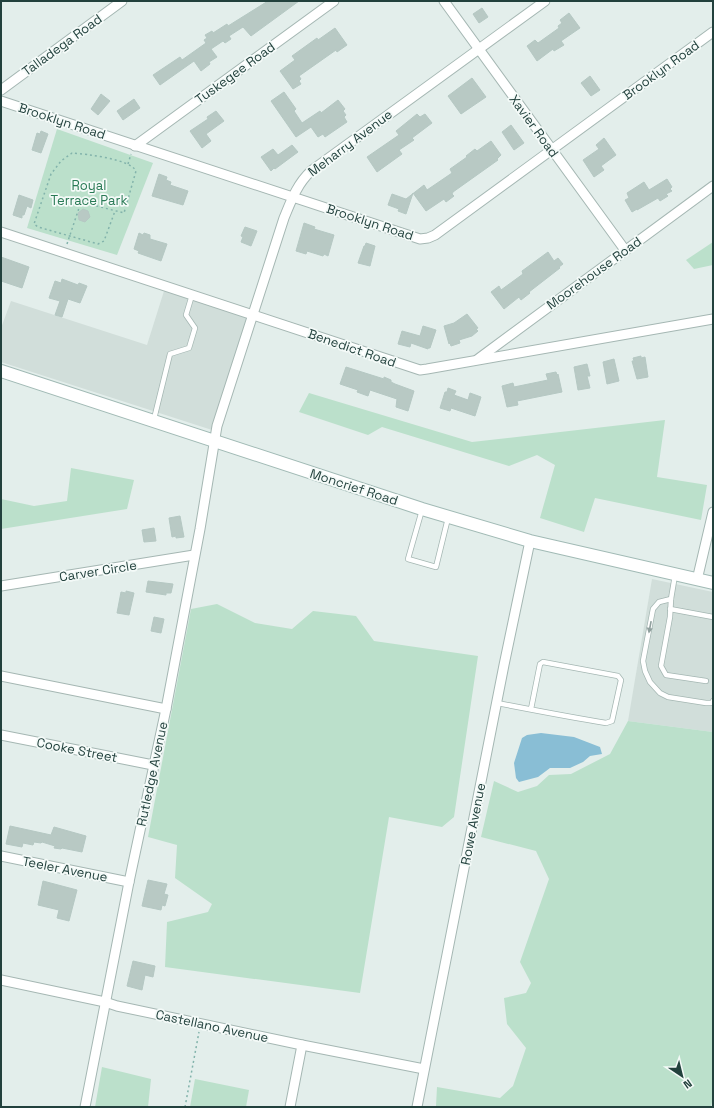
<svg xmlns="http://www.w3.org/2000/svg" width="714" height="1108" viewBox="0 0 714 1108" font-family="'Space Grotesk',sans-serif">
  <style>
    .built { fill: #d1deda }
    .green { fill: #bbe0cb }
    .water { fill: #89bed5 }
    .building { fill: #b8c9c4; stroke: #b5c8c3 }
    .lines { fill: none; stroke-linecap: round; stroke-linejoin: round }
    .lane-casing { stroke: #a5b7b3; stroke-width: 6 }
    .street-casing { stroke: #a5b7b3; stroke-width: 11 }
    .secondary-casing { stroke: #a1bab5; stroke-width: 14 }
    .path { stroke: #82b3ab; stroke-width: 1.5; stroke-dasharray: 2 3; stroke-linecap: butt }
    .lane { stroke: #fff; stroke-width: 4.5 }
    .street { stroke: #fff; stroke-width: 9 }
    .secondary { stroke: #fff; stroke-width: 12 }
    .oneway { fill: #90a09e }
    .labels { text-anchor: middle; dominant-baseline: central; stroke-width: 3.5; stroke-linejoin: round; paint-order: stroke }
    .street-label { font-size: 13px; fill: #22413d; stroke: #f4faf8 }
    .park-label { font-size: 13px; fill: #297a55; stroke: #f4faf8 }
  </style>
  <rect width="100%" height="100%" fill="#e3eeeb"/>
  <g class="built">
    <polygon points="164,291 247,318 212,430 1,362 1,328 11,301 147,345"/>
    <polygon points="652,579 713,592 713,732 628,721"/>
  </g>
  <g class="green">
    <polygon points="57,129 153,163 117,255 27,228"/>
    <polygon points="713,242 713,265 694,269 686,260"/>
    <polygon points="309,393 472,442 665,420 657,477 707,485 701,520 595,498 584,532 540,518 555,465 537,455 509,466 382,427 368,435 299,412"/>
    <polygon points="71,468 134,480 127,509 1,529 1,499 34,506 67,501"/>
    <polygon points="217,604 255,623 292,629 313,611 356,616 374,641 478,656 454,817 442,827 389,817 360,993 165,967 167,922 208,912 212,904 175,878 177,845 148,837 191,609"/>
    <polygon points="628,721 713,732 713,1097 711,1107 445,1107 436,1106 437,1087 500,1098 513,1086 526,1048 507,1024 504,998 526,993 531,983 520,962 549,879 536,851 481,837 494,781 518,792 537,786 549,775 571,774 610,754"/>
    <polygon points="102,1067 151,1079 148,1107 95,1107"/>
    <polygon points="195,1079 249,1090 246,1107 190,1107"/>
  </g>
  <polygon class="water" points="541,733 574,737 600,747 602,754 590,756 583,762 570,768 550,768 538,777 519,782 516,778 514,763 522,738 527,735"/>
  <g class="building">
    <polygon points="268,1 299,1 251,36 243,27 229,36 231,39 225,43 223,41 211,49 217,57 209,62 210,64 201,71 194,61 160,85 153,75 180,57 182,60 206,43 204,40 207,38 205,35 212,31 213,33 227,24 228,26"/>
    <polygon points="482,8 488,17 479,23 473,14"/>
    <polygon points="569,13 580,28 561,41 564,45 554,51 553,49 537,61 527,46 535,40 538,43 559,28 558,26 562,23 560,20"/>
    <polygon points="335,28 347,45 337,52 336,50 299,76 301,79 299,81 301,84 293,89 280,71 295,60 292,56 317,38 318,40"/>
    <polygon points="590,76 600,90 591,96 581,83"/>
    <polygon points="472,78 486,97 461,114 448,96"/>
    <polygon points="284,92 296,109 294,111 302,123 320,111 321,113 338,100 345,109 343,111 346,115 344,117 347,122 325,137 323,134 318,137 311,127 296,137 271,101"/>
    <polygon points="101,94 110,101 98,115 91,109"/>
    <polygon points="134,99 140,108 123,120 117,111"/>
    <polygon points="216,111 224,121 206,134 211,141 202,148 190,131 208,119 207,117"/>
    <polygon points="417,114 420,117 425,114 432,123 412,138 414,140 399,150 402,154 377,172 367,157 399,135 396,131"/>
    <polygon points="511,125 524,143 514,150 502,132"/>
    <polygon points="41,131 48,134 41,153 32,150 37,133 40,134"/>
    <polygon points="604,138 616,155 601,166 604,170 594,177 583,160 599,149 596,145"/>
    <polygon points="491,141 501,155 497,159 498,160 453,192 452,194 454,196 446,202 444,199 426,211 413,193 406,214 398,211 399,209 388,205 392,194 406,199 424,185 427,190 452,173 450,169 467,157 466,156 475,149 477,151"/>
    <polygon points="292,145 298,152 275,169 274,168 271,171 261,157 273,149 278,155"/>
    <polygon points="159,174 167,177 166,180 171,182 170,185 188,191 183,205 152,196"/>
    <polygon points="667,179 672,187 670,189 672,191 666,194 668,196 660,201 658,198 637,210 637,209 632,212 625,200 629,198 627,193 644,182 649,190"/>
    <polygon points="19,195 33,200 31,208 27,206 24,215 22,215 22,218 13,215"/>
    <polygon points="83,209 88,211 90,217 85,222 79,220 78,213"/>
    <polygon points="304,223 315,227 314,229 334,235 328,256 324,254 323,256 307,251 306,254 296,251"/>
    <polygon points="245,227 257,231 251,246 241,242 243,237 241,236"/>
    <polygon points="139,233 143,235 144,233 150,235 150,239 167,244 161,261 138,253 139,251 134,249"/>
    <polygon points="366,243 375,246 370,266 358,263 364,246 365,246"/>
    <polygon points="548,252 554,261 558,258 563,264 559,267 560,268 529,292 530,293 521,300 519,297 504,309 491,292 499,286 501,290 523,274 522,271"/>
    <polygon points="1,257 29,267 22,288 1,281"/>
    <polygon points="62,279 78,285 79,283 87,286 80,303 68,299 62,317 55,315 60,301 49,298 55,281 61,283"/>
    <polygon points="467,314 478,328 476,329 478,331 472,336 459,340 460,343 451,346 450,343 449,344 444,326 454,323"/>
    <polygon points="423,326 436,330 430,348 428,348 428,349 411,343 410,347 398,344 402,331 420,336"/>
    <polygon points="641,356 641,358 645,357 648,377 637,379 632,361 634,361 633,358"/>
    <polygon points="614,359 619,381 607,384 603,362"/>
    <polygon points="587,364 590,376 587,376 590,388 578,390 574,367"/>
    <polygon points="346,367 384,379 384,377 391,380 391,382 395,384 414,391 408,411 396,407 397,399 370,390 368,396 357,392 358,390 340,384"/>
    <polygon points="556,372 557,375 558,374 562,392 517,401 518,405 507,407 502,386 513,383 514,387 548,380 546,374"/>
    <polygon points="448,388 456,391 454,395 468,400 470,393 481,397 475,416 451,408 450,411 440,408 445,392 447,392"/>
    <polygon points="180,516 184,537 176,538 176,536 172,537 169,518"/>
    <polygon points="154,528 156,541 144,542 142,530"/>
    <polygon points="148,581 173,584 171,593 166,593 166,595 146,592"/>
    <polygon points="126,591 134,593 129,615 117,613 121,592 126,593"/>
    <polygon points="154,617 164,619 161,633 151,631"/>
    <polygon points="10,826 51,835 54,827 86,836 82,852 62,848 61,849 54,848 55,846 42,842 41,843 34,842 33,845 23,843 22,847 6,844"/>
    <polygon points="148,880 167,884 164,894 168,895 165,906 162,905 161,910 142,906"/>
    <polygon points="43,881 77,890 69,921 57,918 59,910 38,905"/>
    <polygon points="133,961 155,966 153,977 145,975 142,990 127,986"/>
  </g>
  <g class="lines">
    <g class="lane-casing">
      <g id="lane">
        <polyline points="154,419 170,354 189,348 195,328 186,315 192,295"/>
        <polyline points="422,510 408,559 436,567 448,518"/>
        <polyline points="675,575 671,599 670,617 661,666 666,675 706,681"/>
        <polyline points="671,599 659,602 653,609 643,661 645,671 650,682 660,693 668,697 706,703 712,703 713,701"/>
        <polyline points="670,609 713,617"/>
        <path d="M497 703C533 710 569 717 606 723L612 721 621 680 618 676 543 662 540 664 531 709"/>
      </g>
    </g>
    <g class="street-casing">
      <g id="street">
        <polyline points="444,1 625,250"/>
        <polyline points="1,90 122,1"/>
        <polyline points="1,101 420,239 428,238 435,235 713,32"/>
        <polyline points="135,146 334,1"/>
        <polyline points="1,232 420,370 427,369 713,319"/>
        <polyline points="478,359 713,186"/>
        <polyline points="697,580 713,512"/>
        <polyline points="1,586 194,555"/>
        <polyline points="1,676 166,709"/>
        <polyline points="1,735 153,765"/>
        <polyline points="1,856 129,882"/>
        <polyline points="1,980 105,1002 117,1006 302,1045 424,1069"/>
        <path d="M85 1107 129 882 166 709 200 529 217 426 284 218C291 201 297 184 311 171L545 1"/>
        <polyline points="290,1107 302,1045"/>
        <polyline points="417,1107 504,665 530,541"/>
      </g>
    </g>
    <g class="secondary-casing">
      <polyline id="secondary" points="1,371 422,509 530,541 713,583"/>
    </g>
    <g class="path">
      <polyline points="128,164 131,154"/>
      <path d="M67 244 81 202 124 213 136 171C130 159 86 154 72 153L61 161 51 174 34 224 38 227 98 244 104 241 115 211"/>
      <polyline points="185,1107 199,1032"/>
    </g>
    <use href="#lane" class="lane"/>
    <use href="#street" class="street"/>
    <use href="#secondary" class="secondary"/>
  </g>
  <defs><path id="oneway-solid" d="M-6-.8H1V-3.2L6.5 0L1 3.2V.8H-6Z"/></defs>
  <use class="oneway" href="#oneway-solid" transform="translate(650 627) rotate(101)"/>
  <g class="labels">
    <g class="street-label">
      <text transform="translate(62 45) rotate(-36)">Talladega Road</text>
      <text transform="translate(661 70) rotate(-36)">Brooklyn Road</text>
      <text transform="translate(235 73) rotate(-36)">Tuskegee Road</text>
      <text transform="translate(62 121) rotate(18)">Brooklyn Road</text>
      <text transform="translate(534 126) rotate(54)">Xavier Road</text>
      <text transform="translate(350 143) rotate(-37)">Meharry Avenue</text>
      <text transform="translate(370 222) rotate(18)">Brooklyn Road</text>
      <text transform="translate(594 273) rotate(-36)">Moorehouse Road</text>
      <text transform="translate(352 348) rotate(19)">Benedict Road</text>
      <text transform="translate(354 487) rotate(18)">Moncrief Road</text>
      <text transform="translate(98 571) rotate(-9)">Carver Circle</text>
      <text transform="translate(77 750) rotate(11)">Cooke Street</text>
      <text transform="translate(152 774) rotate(-78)">Rutledge Avenue</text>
      <text transform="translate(473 824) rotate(-79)">Rowe Avenue</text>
      <text transform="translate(65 869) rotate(11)">Teeler Avenue</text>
      <text transform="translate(212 1026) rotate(12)">Castellano Avenue</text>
    </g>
    <g class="park-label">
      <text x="89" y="185">Royal<tspan x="89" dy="15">Terrace Park</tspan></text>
    </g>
  </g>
  <rect width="714" height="1108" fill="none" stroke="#22413d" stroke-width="4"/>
  <g transform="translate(682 1076) rotate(145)" stroke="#f4faf8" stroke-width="3" paint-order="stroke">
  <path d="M0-3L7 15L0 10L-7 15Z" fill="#22413d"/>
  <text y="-6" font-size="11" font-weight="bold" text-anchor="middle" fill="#22413d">N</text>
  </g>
</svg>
